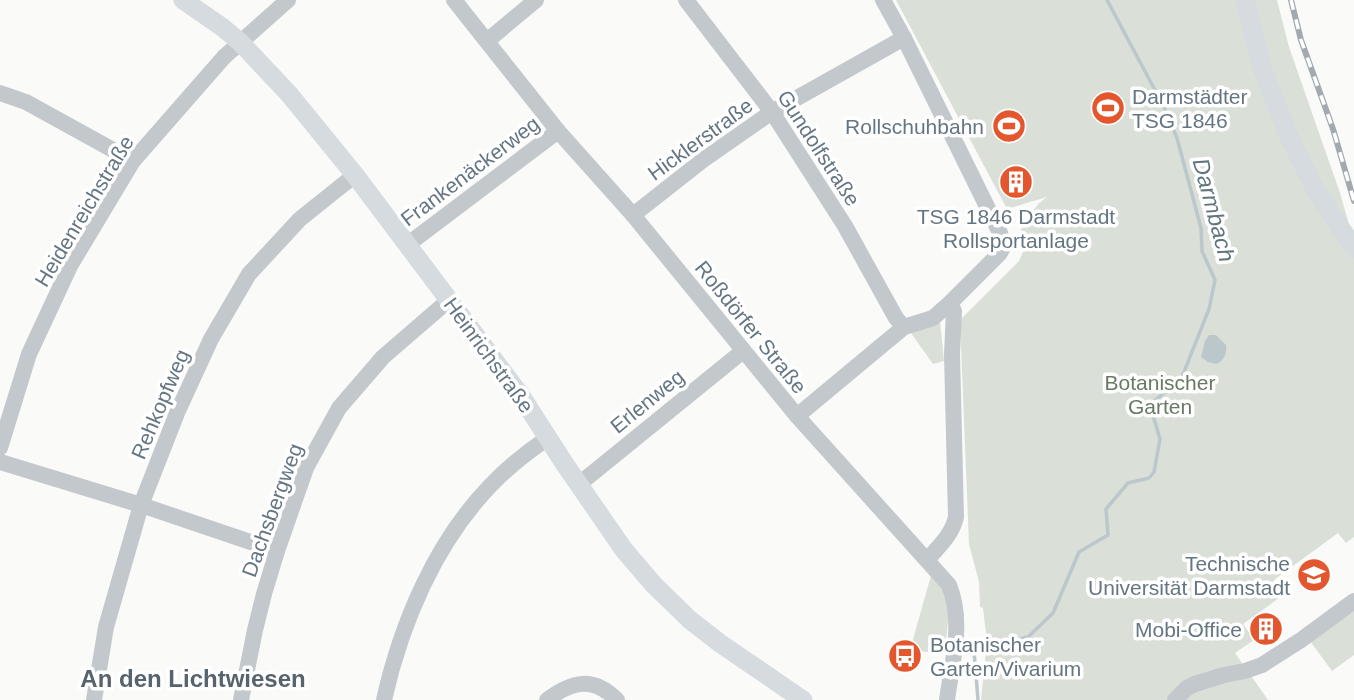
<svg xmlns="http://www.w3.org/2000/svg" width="1354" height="700" viewBox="0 0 1354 700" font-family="Helvetica,sans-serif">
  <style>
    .green { fill: #dadfd7 }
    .water { fill: #bbc7cb }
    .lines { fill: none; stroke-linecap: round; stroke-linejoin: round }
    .stream { stroke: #bbc7cb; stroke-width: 3.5 }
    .minor { stroke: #c3c8cc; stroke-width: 16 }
    .major { stroke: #d6dbdf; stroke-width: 19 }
    .rail-casing { stroke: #a2aab0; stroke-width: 6 }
    .rail { stroke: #fff; stroke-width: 3.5; stroke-dasharray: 10; stroke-linecap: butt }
    .labels { text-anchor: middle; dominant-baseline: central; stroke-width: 7; stroke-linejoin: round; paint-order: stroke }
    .poi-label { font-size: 21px; fill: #657683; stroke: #fff; text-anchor: end }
    .street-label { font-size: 21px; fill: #657683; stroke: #fff }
    .park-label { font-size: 21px; fill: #687a64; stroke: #fff }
    .water-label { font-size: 23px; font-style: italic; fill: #60757c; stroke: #fff }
    .quarter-label { font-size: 24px; font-weight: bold; fill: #57646e; stroke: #fff }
  </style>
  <rect width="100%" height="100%" fill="#fafaf8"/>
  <g class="green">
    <polygon points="896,0 1277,0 1289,47 1340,193 1354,242 1354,537 1346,543 1338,533 1274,580 1279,588 1277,590 1282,596 1243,624 1254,640 1235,653 1268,700 981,700 987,642 983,608 980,607 979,582 969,544 960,320 1019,261 1023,252 1027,248 1021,229 1038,204 1047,197 1007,209"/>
    <polygon points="940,321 944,361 933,364 911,333"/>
    <path d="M932 572C955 597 948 623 944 654L910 650Z"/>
    <polygon points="1354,610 1354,655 1332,671 1310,641"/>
  </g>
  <path class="water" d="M1209 335H1216L1226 345C1227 353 1225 359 1217 364L1208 362 1201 357 1205 341Z"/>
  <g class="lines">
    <polyline class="stream" points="978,700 974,651 1028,637 1053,613 1079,552 1108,535 1106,509 1128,483 1149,478 1154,472 1160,439 1150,405 1182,377 1209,309 1215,280 1202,251 1201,228 1177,138 1165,109 1107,0"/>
    <g class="minor">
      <path d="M454 0 558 131 633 215 797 416 949 585C964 622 952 662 947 700"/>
      <polyline points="686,0 772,112 845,226 896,318 904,327"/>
      <polyline points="487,41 536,0"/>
      <polyline points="0,93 26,102 133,161"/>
      <polyline points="633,215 703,160 772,112 904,38"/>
      <polyline points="407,245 558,131"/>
      <polyline points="797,416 904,327 933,318 950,303 1000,253 1003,247 1000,233 904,38 883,0"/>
      <polyline points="0,448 29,354 70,266 133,161 224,57 288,0"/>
      <polyline points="0,462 141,505 277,551"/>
      <polyline points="578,485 743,351"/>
      <path d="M927 560C939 546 952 535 956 517L952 354 954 311 950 303"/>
      <polyline points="94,700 106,627 141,505 177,413 211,339 249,274 300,219 355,175"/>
      <polyline points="241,700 255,630 264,594 277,551 306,468 339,408 383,357 449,300"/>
      <path d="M384 700C401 624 435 543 490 486 507 468 527 452 548 438"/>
      <path d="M547 700C572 681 593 676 617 700"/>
      <polyline points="1175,700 1187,688 1195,684 1224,675 1245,671 1262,665 1301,640 1354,601"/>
    </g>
    <g class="major">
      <polyline points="183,0 222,27 240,42 289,94 355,175 521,396 564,463 624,550 654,585 690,620 721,644 803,700"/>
      <polyline points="1245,0 1262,68 1289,137 1316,191 1354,248"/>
    </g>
    <g class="rail-casing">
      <polyline id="rail" points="1291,0 1301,40 1333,129 1354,201"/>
    </g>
    <use href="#rail" class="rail"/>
  </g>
  <defs>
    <g id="stadium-disc" transform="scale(1.75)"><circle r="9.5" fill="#e4572e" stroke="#fff"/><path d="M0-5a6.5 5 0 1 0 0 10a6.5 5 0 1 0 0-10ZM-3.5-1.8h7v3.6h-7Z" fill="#fff"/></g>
    <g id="building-disc" transform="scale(1.75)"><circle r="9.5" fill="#e4572e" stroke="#fff"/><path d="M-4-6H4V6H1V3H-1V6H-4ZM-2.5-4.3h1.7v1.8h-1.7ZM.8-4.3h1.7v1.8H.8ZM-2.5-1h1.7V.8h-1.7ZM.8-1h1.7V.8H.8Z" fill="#fff"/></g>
    <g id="university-disc" transform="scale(1.75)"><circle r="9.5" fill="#e4572e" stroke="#fff"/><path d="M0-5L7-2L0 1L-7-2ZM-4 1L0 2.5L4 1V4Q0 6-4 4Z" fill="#fff"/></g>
    <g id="bus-disc" transform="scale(1.75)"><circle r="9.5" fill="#e4572e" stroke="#fff"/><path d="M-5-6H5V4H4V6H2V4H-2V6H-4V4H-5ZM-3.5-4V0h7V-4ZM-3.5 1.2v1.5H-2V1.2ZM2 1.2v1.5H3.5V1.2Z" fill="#fff"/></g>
  </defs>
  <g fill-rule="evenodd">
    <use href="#stadium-disc" x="1108" y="108"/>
    <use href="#stadium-disc" x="1009" y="126"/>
    <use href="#building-disc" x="1016" y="182"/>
    <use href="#university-disc" x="1314" y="575"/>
    <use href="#building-disc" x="1266" y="629"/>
    <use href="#bus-disc" x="905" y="656"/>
  </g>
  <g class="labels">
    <g class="poi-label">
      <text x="1132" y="96" text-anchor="start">Darmstädter<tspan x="1132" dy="24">TSG 1846</tspan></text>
      <text x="984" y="126">Rollschuhbahn</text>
      <text x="1016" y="216" text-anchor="middle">TSG 1846 Darmstadt<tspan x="1016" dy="24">Rollsportanlage</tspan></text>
      <text x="1290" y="563">Technische<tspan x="1290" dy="24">Universität Darmstadt</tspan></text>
      <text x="1242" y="629">Mobi-Office</text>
      <text x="930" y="644" text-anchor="start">Botanischer<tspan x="930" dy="24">Garten/Vivarium</tspan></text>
    </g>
    <g class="street-label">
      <text transform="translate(700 139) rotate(-36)">Hicklerstraße</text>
      <text transform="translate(819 148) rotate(57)">Gundolfstraße</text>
      <text transform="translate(470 171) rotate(-37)">Frankenäckerweg</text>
      <text transform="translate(84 211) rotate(-59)">Heidenreichstraße</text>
      <text transform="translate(751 327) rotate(51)">Roßdörfer Straße</text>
      <text transform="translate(489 355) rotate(54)">Heinrichstraße</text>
      <text transform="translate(647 401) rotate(-39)">Erlenweg</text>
      <text transform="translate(160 404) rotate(-67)">Rehkopfweg</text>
      <text transform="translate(272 510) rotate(-70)">Dachsbergweg</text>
    </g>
    <g class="park-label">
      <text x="1160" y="382">Botanischer<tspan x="1160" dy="24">Garten</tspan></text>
    </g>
    <g class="water-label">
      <text transform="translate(1214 210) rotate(75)">Darmbach</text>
    </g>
    <g class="quarter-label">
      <text x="193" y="678">An den Lichtwiesen</text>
    </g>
  </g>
</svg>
